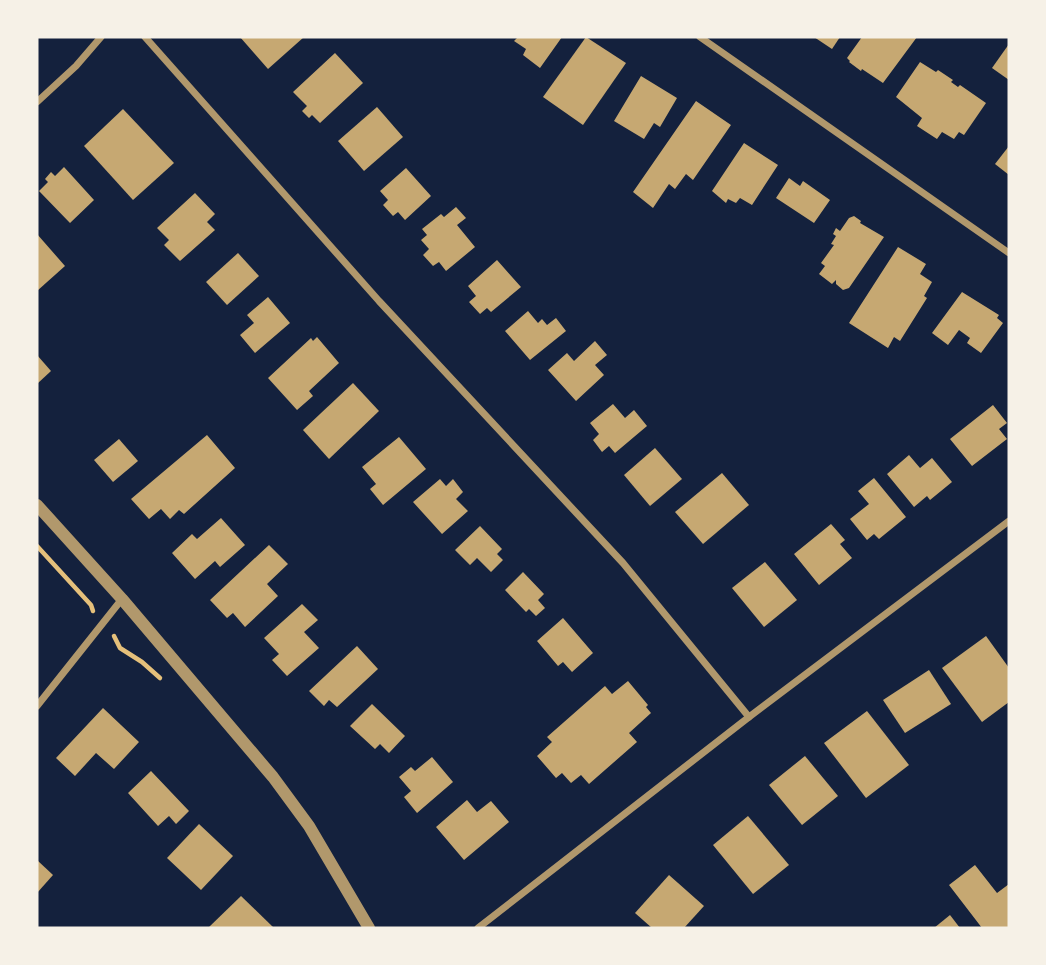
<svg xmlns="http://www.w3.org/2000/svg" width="1046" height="965" viewBox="0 0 1046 965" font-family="'Playfair Display',serif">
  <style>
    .building { fill: #c6a872 }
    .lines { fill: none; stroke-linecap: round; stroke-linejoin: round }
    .path { stroke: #e5c07b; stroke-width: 4.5 }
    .minor { stroke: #b1986c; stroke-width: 7 }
    .tertiary { stroke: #b1986c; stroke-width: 12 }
  </style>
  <rect width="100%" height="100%" fill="#14213d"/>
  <g class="building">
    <polygon points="240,37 304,37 268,69"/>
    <polygon points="518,37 562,37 540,68 523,55 526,49 514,41"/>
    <polygon points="586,37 626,63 583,125 543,97"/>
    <polygon points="814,37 840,37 832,49"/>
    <polygon points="862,37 917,37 883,83 862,69 861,71 849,62 850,61 847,58"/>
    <polygon points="1009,44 1009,80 992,68"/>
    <polygon points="335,53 363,83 320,123 312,115 309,118 302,111 307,106 293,92"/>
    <polygon points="920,62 936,72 938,70 953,80 951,82 958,87 960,85 986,103 964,135 959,132 954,139 942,132 937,139 917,126 922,118 896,97"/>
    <polygon points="641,76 677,98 660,127 654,123 644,139 614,121"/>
    <polygon points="696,101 731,125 693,180 686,174 675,189 669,184 653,208 633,192"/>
    <polygon points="377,107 403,137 364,171 338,141"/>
    <polygon points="123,109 174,163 133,200 84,146"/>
    <polygon points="744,143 778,165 752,205 740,198 736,203 728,199 726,203 712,191"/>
    <polygon points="1009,146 1009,175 995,164"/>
    <polygon points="64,167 94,200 70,223 39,191 48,182 45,179 51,172 55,176"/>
    <polygon points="406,168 431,196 405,220 398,212 393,216 383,205 388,200 380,191"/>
    <polygon points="789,178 800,186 803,181 830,200 814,223 776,198"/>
    <polygon points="195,193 215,214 207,222 215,230 180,261 164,245 169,240 157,228"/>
    <polygon points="456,207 466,218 457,225 475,247 446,271 439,262 433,266 423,255 429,249 421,240 427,235 422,229 441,214 444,217"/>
    <polygon points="854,216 861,221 860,223 884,237 849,288 843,290 836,284 836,280 832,284 819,274 825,266 821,263 834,245 831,244 836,236 833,234 836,228 840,231 849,218"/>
    <polygon points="37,234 65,266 37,291"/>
    <polygon points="898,247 926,264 920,274 932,282 924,296 927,298 900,341 894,337 888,348 849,323"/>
    <polygon points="238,253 259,276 227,305 206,282"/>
    <polygon points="497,260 521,287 491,312 487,308 480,314 469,302 476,296 468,286"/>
    <polygon points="962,292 999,315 997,318 1003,323 981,353 967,343 970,338 959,330 948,345 932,333"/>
    <polygon points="268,297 290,323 255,353 240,335 254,323 247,315"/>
    <polygon points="528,311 538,323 542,319 547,325 556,318 566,331 530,360 505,331"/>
    <polygon points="317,337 339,363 309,391 313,396 297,410 268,378 311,338 313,341"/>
    <polygon points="595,341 607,355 595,365 604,375 576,401 548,370 567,353 574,361"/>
    <polygon points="37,355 51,371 37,384"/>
    <polygon points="353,383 379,411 329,459 303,430"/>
    <polygon points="613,404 625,418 634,410 647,426 615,453 609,446 602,452 593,440 599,434 590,423"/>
    <polygon points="993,405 1007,423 999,429 1007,439 972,466 950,439"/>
    <polygon points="207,435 235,468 184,514 179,510 170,519 161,509 149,519 131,499"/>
    <polygon points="399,437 426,469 383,505 370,489 376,484 362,467"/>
    <polygon points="119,439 138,461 113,482 94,460"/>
    <polygon points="655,448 682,479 650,506 624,475"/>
    <polygon points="909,455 920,468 932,458 952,482 930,500 927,496 914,507 887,474"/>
    <polygon points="722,473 749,505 703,544 675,512"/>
    <polygon points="874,478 906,517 879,539 874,534 867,540 850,519 869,504 858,491"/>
    <polygon points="440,479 446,486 453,479 463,492 456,499 468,511 442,534 413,502"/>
    <polygon points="221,518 245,545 220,567 215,561 195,579 172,553 192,534 197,539"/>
    <polygon points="831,524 845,540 840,544 852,558 819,585 794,554"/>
    <polygon points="480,526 502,549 497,554 503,560 491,572 477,558 470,565 455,550"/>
    <polygon points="269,545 288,564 267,584 278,596 245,627 233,613 227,618 210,600"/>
    <polygon points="765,562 797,600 764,627 732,588"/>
    <polygon points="523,572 544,594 538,600 545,608 536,616 529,609 526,612 505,590"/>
    <polygon points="302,604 318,620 304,632 319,648 287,676 272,660 279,654 264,638"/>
    <polygon points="563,618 593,653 572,672 563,662 558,666 537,641"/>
    <polygon points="986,636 1009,668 1009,702 982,722 942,668"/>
    <polygon points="357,646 378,669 337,707 329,700 324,706 309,691"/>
    <polygon points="929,670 951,704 905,733 883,700"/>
    <polygon points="628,681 648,705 646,707 651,713 629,733 637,742 589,784 581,775 571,783 562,773 556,778 537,756 552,742 547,737 605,686 612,694"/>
    <polygon points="372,704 405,736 389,753 380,744 375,749 350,726"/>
    <polygon points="103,708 139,742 114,769 96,753 75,776 56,758"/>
    <polygon points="867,711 909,765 866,798 824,743"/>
    <polygon points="805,756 838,796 802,825 769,785"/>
    <polygon points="432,757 453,782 417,813 404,797 411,791 399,777 411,767 415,771"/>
    <polygon points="151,771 189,811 176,824 169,816 158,826 128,793"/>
    <polygon points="467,800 477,812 491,801 509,822 464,860 436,827"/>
    <polygon points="748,816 789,865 753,894 713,845"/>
    <polygon points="199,824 233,856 201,890 167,858"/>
    <polygon points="37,860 53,875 37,893"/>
    <polygon points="975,865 997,893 1009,884 1009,928 982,928 949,885"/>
    <polygon points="669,875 704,906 684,928 652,928 635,913"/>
    <polygon points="241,896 274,928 208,928"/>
    <polygon points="950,915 960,928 934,928"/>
  </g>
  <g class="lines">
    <g class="path">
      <polyline points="37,546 91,605 93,611"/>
      <polyline points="114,636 120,648 142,662 160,678"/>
    </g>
    <g class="minor">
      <polyline points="145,37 379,301 623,563 749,717"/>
      <polyline points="700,37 1009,253"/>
      <polyline points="37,102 76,66 101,37"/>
      <polyline points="37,706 122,599"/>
      <polyline points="478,928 749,717 1009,521"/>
    </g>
    <polyline class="tertiary" points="37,505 122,599 273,777 309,826 369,928"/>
  </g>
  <rect width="1046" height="965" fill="none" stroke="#f6f1e7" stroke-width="77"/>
</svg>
